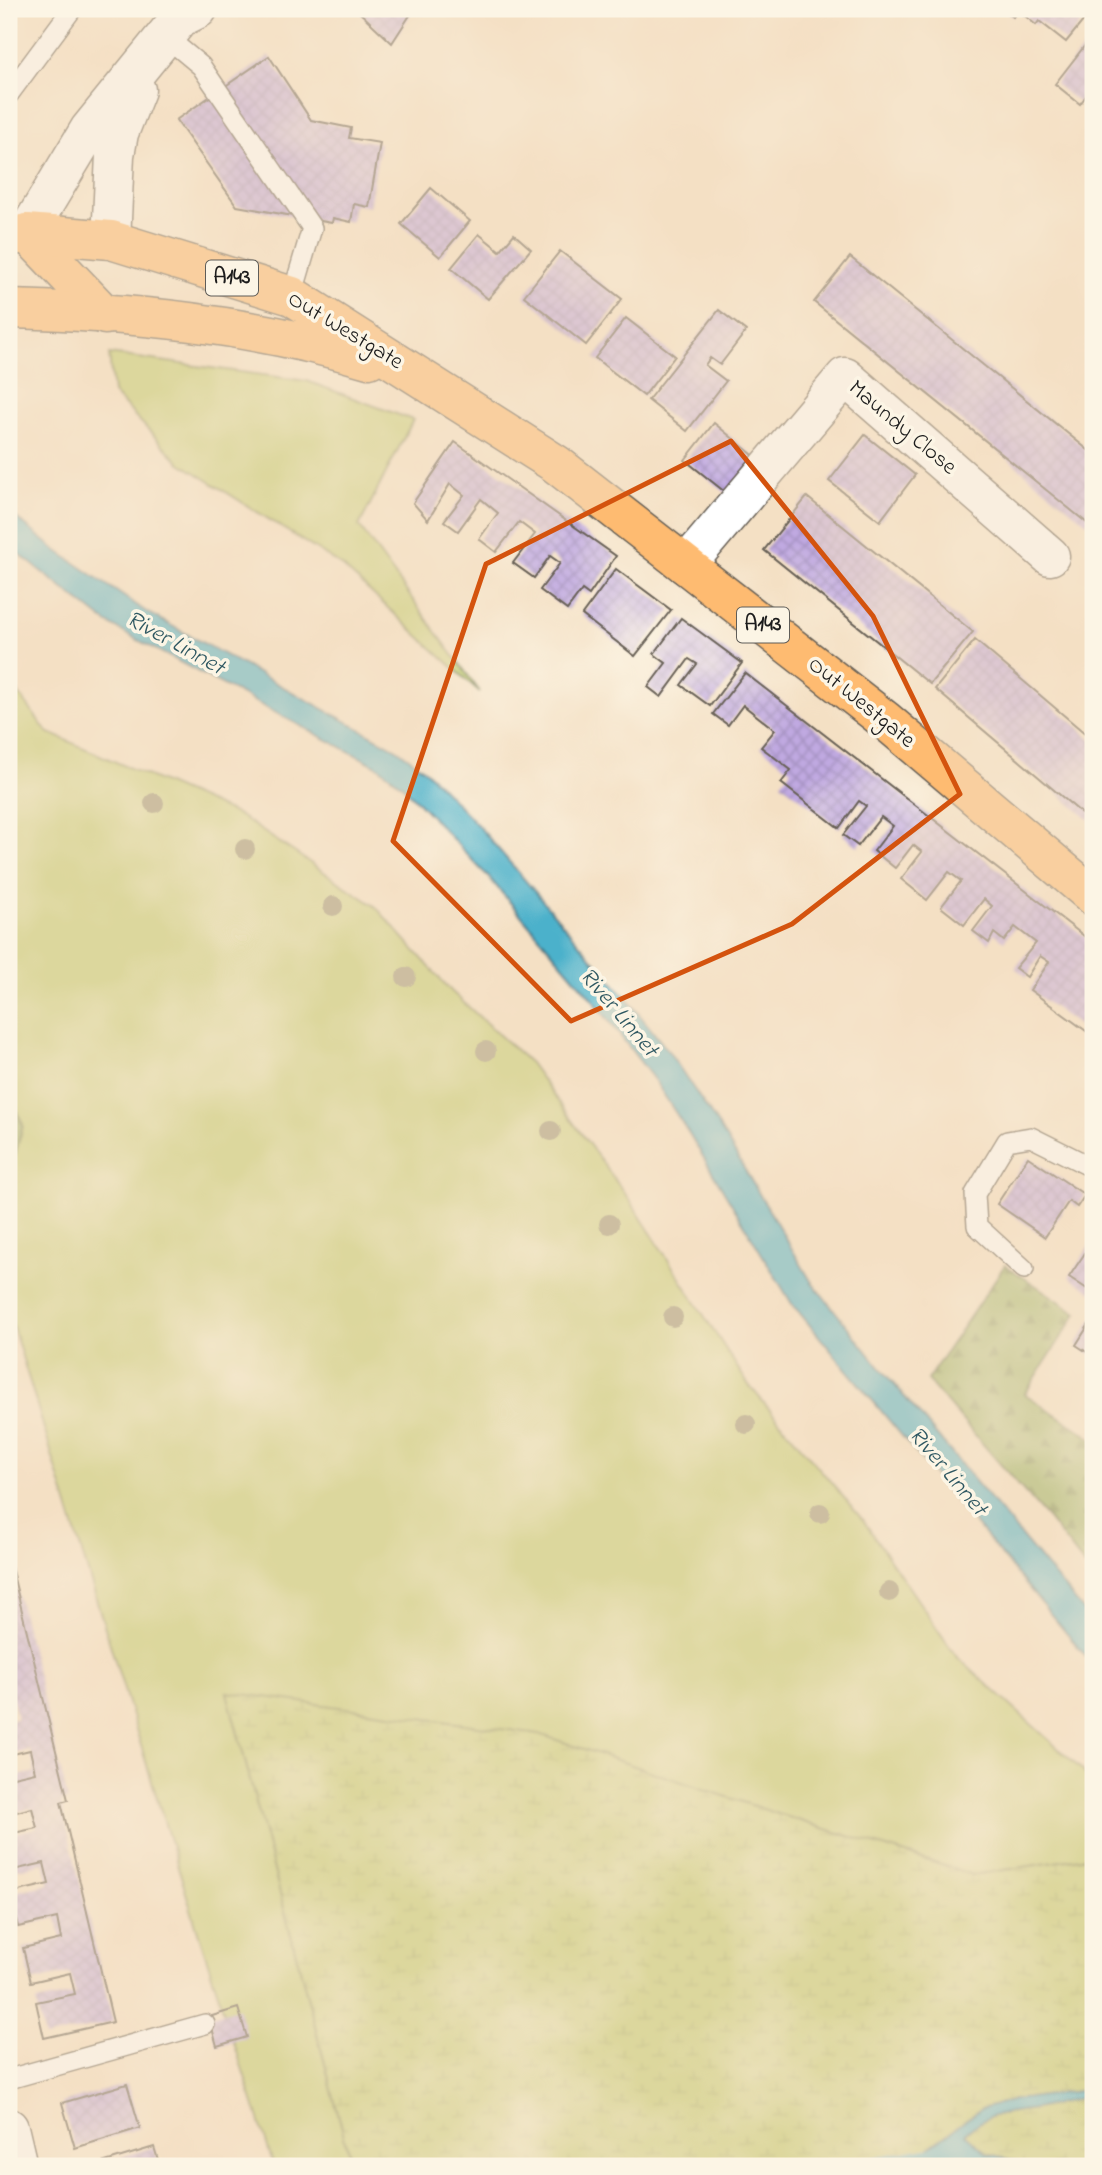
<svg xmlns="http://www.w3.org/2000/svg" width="1102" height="2175" viewBox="0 0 1102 2175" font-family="'Indie Flower',sans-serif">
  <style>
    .green { fill: #bfcc6d; stroke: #6e7444; stroke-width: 2 }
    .forest { fill: url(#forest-firs); stroke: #5a663e; stroke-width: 2 }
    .wetland { fill: url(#wetland-marsh); stroke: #6e7444; stroke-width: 2 }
    .water { fill: #4cb1cb; stroke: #346674; stroke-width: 2 }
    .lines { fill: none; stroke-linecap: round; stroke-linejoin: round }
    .stream { stroke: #4cb1cb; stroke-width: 10 }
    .building { fill: url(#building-cross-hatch) }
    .service-casing { stroke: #686157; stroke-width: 22 }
    .minor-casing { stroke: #686157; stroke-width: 41 }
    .tertiary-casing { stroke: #686157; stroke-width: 41 }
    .primary-casing { stroke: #686157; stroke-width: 41 }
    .service { stroke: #fff; stroke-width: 19 }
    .minor { stroke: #fff; stroke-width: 38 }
    .tertiary { stroke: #fff; stroke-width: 38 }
    .primary { stroke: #febb71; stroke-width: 38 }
    .tree { fill: #9d9677 }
    .marked { fill: none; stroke: #d4530e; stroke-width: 5; stroke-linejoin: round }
    .labels { text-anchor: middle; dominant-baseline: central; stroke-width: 7; stroke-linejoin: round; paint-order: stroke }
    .shield { fill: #fcf5e5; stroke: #5f5d58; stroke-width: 2 }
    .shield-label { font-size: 21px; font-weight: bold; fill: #1c1c1c }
    .street-label { font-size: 23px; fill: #1c1c1c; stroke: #fcf5e5 }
    .water-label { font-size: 24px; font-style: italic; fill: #2f5862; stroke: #fcf5e5 }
  </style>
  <defs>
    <pattern id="forest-firs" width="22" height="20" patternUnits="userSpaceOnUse" patternTransform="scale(1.75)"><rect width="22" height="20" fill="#97b060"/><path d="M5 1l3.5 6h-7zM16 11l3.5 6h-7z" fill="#7a8e4e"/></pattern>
    <pattern id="wetland-marsh" width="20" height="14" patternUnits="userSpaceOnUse" patternTransform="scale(1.75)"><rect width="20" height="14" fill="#bfcc6d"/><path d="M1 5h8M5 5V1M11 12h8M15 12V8" fill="none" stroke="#a4af5e"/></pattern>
    <pattern id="building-cross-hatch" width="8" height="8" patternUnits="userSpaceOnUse" patternTransform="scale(1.75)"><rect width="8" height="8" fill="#c0a9e1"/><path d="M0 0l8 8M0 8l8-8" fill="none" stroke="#a491c0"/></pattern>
  </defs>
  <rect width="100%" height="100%" fill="#fcf5e5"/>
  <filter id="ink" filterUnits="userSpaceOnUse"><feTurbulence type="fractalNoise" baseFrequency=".0143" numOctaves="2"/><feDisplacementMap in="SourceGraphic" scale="14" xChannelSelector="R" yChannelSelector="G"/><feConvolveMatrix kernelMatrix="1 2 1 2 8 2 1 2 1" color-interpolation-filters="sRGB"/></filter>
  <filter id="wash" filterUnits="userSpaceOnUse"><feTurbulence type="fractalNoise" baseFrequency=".00686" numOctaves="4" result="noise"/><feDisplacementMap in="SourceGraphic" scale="28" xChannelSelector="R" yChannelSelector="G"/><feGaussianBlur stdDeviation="1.57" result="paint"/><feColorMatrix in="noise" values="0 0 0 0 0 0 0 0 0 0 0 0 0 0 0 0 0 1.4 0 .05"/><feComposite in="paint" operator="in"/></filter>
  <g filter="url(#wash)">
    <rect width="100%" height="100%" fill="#f4e0c4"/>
    <g class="green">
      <polygon points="109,354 307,381 413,420 359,526 480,692 342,566 179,462 113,393"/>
      <polygon points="9,680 47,732 238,815 375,906 451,991 530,1063 631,1202 748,1384 863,1520 956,1656 1082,1770 1093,1786 1093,1856 973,1875 781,1815 227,1692 352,2166 274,2166 198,1932 9,1314 9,1177 23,1125 9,1092"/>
    </g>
    <g class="forest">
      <polygon points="9,1092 23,1125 9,1177"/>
      <polygon points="1005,1265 1077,1313 1025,1394 1093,1439 1093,1473 1087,1482 1089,1499 1093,1502 1093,1576 1048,1519 927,1380"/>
    </g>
    <polygon class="wetland" points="227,1692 539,1734 781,1815 973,1875 1093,1856 1093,2166 352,2166"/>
    <g class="water">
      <polygon points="9,512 53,548 148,613 397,749 426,771 481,829 627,999 669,1052 720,1128 811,1281 887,1376 1093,1622 1093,1665 792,1304 690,1135 655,1081 593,1000 492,881 403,786 379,767 128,635 103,620 9,546"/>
      <path d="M1093 2089V2095C1075 2099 1058 2104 1040 2108 1009 2114 989 2110 965 2134L987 2153 1032 2166H996L954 2156 935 2161 923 2152 981 2109 1014 2100Z"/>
    </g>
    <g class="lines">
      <polyline class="stream" points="848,2166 933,2152 937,2149"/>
    </g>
    <g id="blocks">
      <g class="building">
        <polygon points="356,9 414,9 392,43"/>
        <polygon points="1003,9 1093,9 1066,42 1039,21 1036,25 1018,10 1013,17"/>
        <polygon points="1093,35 1093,86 1080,104 1055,84"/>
        <polygon points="269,56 311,120 351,128 349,138 380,143 369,207 354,204 351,222 333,218 332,223 237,206 176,120"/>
        <polygon points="431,188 470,221 440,257 401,224"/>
        <polygon points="479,234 500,251 514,234 531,249 488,299 451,268"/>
        <polygon points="560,251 622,299 586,345 524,296"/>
        <polygon points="850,257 1093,454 1093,515 1087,523 814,302"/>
        <polygon points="719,310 746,331 720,365 710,358 705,365 726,381 687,431 648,400"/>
        <polygon points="626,318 675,356 644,396 595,358"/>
        <polygon points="714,423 764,464 735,500 685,460"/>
        <polygon points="865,435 915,475 880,521 829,481"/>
        <polygon points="455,442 616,556 589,595 582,590 567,610 540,590 560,563 550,556 534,578 513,563 535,534 519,522 496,552 479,539 498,513 481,499 458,531 444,521 464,495 450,484 428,520 413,503"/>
        <polygon points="807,497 973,632 930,684 764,550"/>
        <polygon points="616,569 671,610 635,656 582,615"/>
        <polygon points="681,618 742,663 710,706 681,685 697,664 689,659 661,697 648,687 666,663 654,654"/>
        <polygon points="975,640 1093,740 1093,823 935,689"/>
        <polygon points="745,673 1093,943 1093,1036 1030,990 1049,962 1040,956 1027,977 1015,968 1036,943 1015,927 1004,941 994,933 989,943 973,931 992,906 984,899 964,925 941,907 961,881 949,872 927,900 901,879 922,852 913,845 895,868 874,851 893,826 881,817 858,846 843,835 866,806 859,801 839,828 781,783 791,770 761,747 775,730 743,705 728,725 713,714"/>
        <polygon points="1028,1157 1085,1195 1077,1207 1069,1201 1045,1237 997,1204"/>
        <polygon points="1093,1241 1093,1293 1069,1277"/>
        <polygon points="1093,1318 1093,1356 1076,1345"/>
        <polygon points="9,1558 68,1800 61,1802 113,2022 44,2038 36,2002 75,1994 70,1973 31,1982 23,1948 61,1939 57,1918 18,1927 10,1893 49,1884 44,1863 9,1871 9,1834 37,1828 32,1808 9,1814 9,1778 35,1772 30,1750 9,1755 9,1720 17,1718 12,1697 9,1697"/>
        <polygon points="238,2008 247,2037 217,2046 209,2017"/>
        <polygon points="127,2084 140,2128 75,2148 62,2103"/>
        <polygon points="154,2147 160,2166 92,2166"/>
        <polygon points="181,2160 183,2166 162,2166"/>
      </g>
    </g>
  </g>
  <g filter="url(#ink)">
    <use href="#blocks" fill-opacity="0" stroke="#686157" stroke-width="2"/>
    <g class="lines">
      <g class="service-casing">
        <g id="service">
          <polyline points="165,36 201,66 312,228 292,296"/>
          <polyline points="9,94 72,9"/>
          <polyline points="1024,1269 977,1226 975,1194 1007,1141 1031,1137 1093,1168"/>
          <polyline points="9,2079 205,2024"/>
        </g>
      </g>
      <g class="minor-casing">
        <g id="minor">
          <polyline points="686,565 845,377 1050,556"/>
          <polyline points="9,2128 18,2166"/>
        </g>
      </g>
      <g class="tertiary-casing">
        <g id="tertiary">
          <polyline points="27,233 89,130 180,18 198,9"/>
          <polyline points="111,240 115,155 119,133 136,90"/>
        </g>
      </g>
      <g class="primary-casing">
        <g id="primary">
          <polyline points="27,233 105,315"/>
          <polyline points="9,237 27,233 111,240 292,296 556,464 885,720 1093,896"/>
          <path d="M9 309C130 312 252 324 369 359"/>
        </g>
      </g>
      <use href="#service" class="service"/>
      <use href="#minor" class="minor"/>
      <use href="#tertiary" class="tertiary"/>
      <use href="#primary" class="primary"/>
    </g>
    <g class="tree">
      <circle cx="154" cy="803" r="10"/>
      <circle cx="245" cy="849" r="10"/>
      <circle cx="333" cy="906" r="10"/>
      <circle cx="406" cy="977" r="10"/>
      <circle cx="486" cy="1051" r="10"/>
      <circle cx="551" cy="1131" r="10"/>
      <circle cx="609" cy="1224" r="10"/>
      <circle cx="673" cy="1317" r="10"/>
      <circle cx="746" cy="1424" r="10"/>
      <circle cx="820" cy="1513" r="10"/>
      <circle cx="889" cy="1592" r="10"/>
    </g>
  </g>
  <path d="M0 0H1102V2175H0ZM731 441 873 616 960 794 792 924 571 1021 393 841 486 564Z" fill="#f4e0c4" fill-opacity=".55" fill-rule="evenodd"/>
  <path class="marked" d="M731 441 873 616 960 794 792 924 571 1021 393 841 486 564Z"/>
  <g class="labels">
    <g class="shield">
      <rect x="206" y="260.5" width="52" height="35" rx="5"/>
      <rect x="737" y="607.5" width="52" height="35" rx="5"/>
    </g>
    <g class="shield-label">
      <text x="232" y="278">A143</text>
      <text x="763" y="625">A143</text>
    </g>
    <g class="street-label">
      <text transform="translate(345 331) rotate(31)">Out Westgate</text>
      <text transform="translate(902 428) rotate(40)">Maundy Close</text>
      <text transform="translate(861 703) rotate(39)">Out Westgate</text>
    </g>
    <g class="water-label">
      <text transform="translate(175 644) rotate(29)">River Linnet</text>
      <text transform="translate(618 1013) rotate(50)">River Linnet</text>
      <text transform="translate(947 1472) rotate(50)">River Linnet</text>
    </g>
  </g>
  <rect width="1102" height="2175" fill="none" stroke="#fcf5e5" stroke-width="35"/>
</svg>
